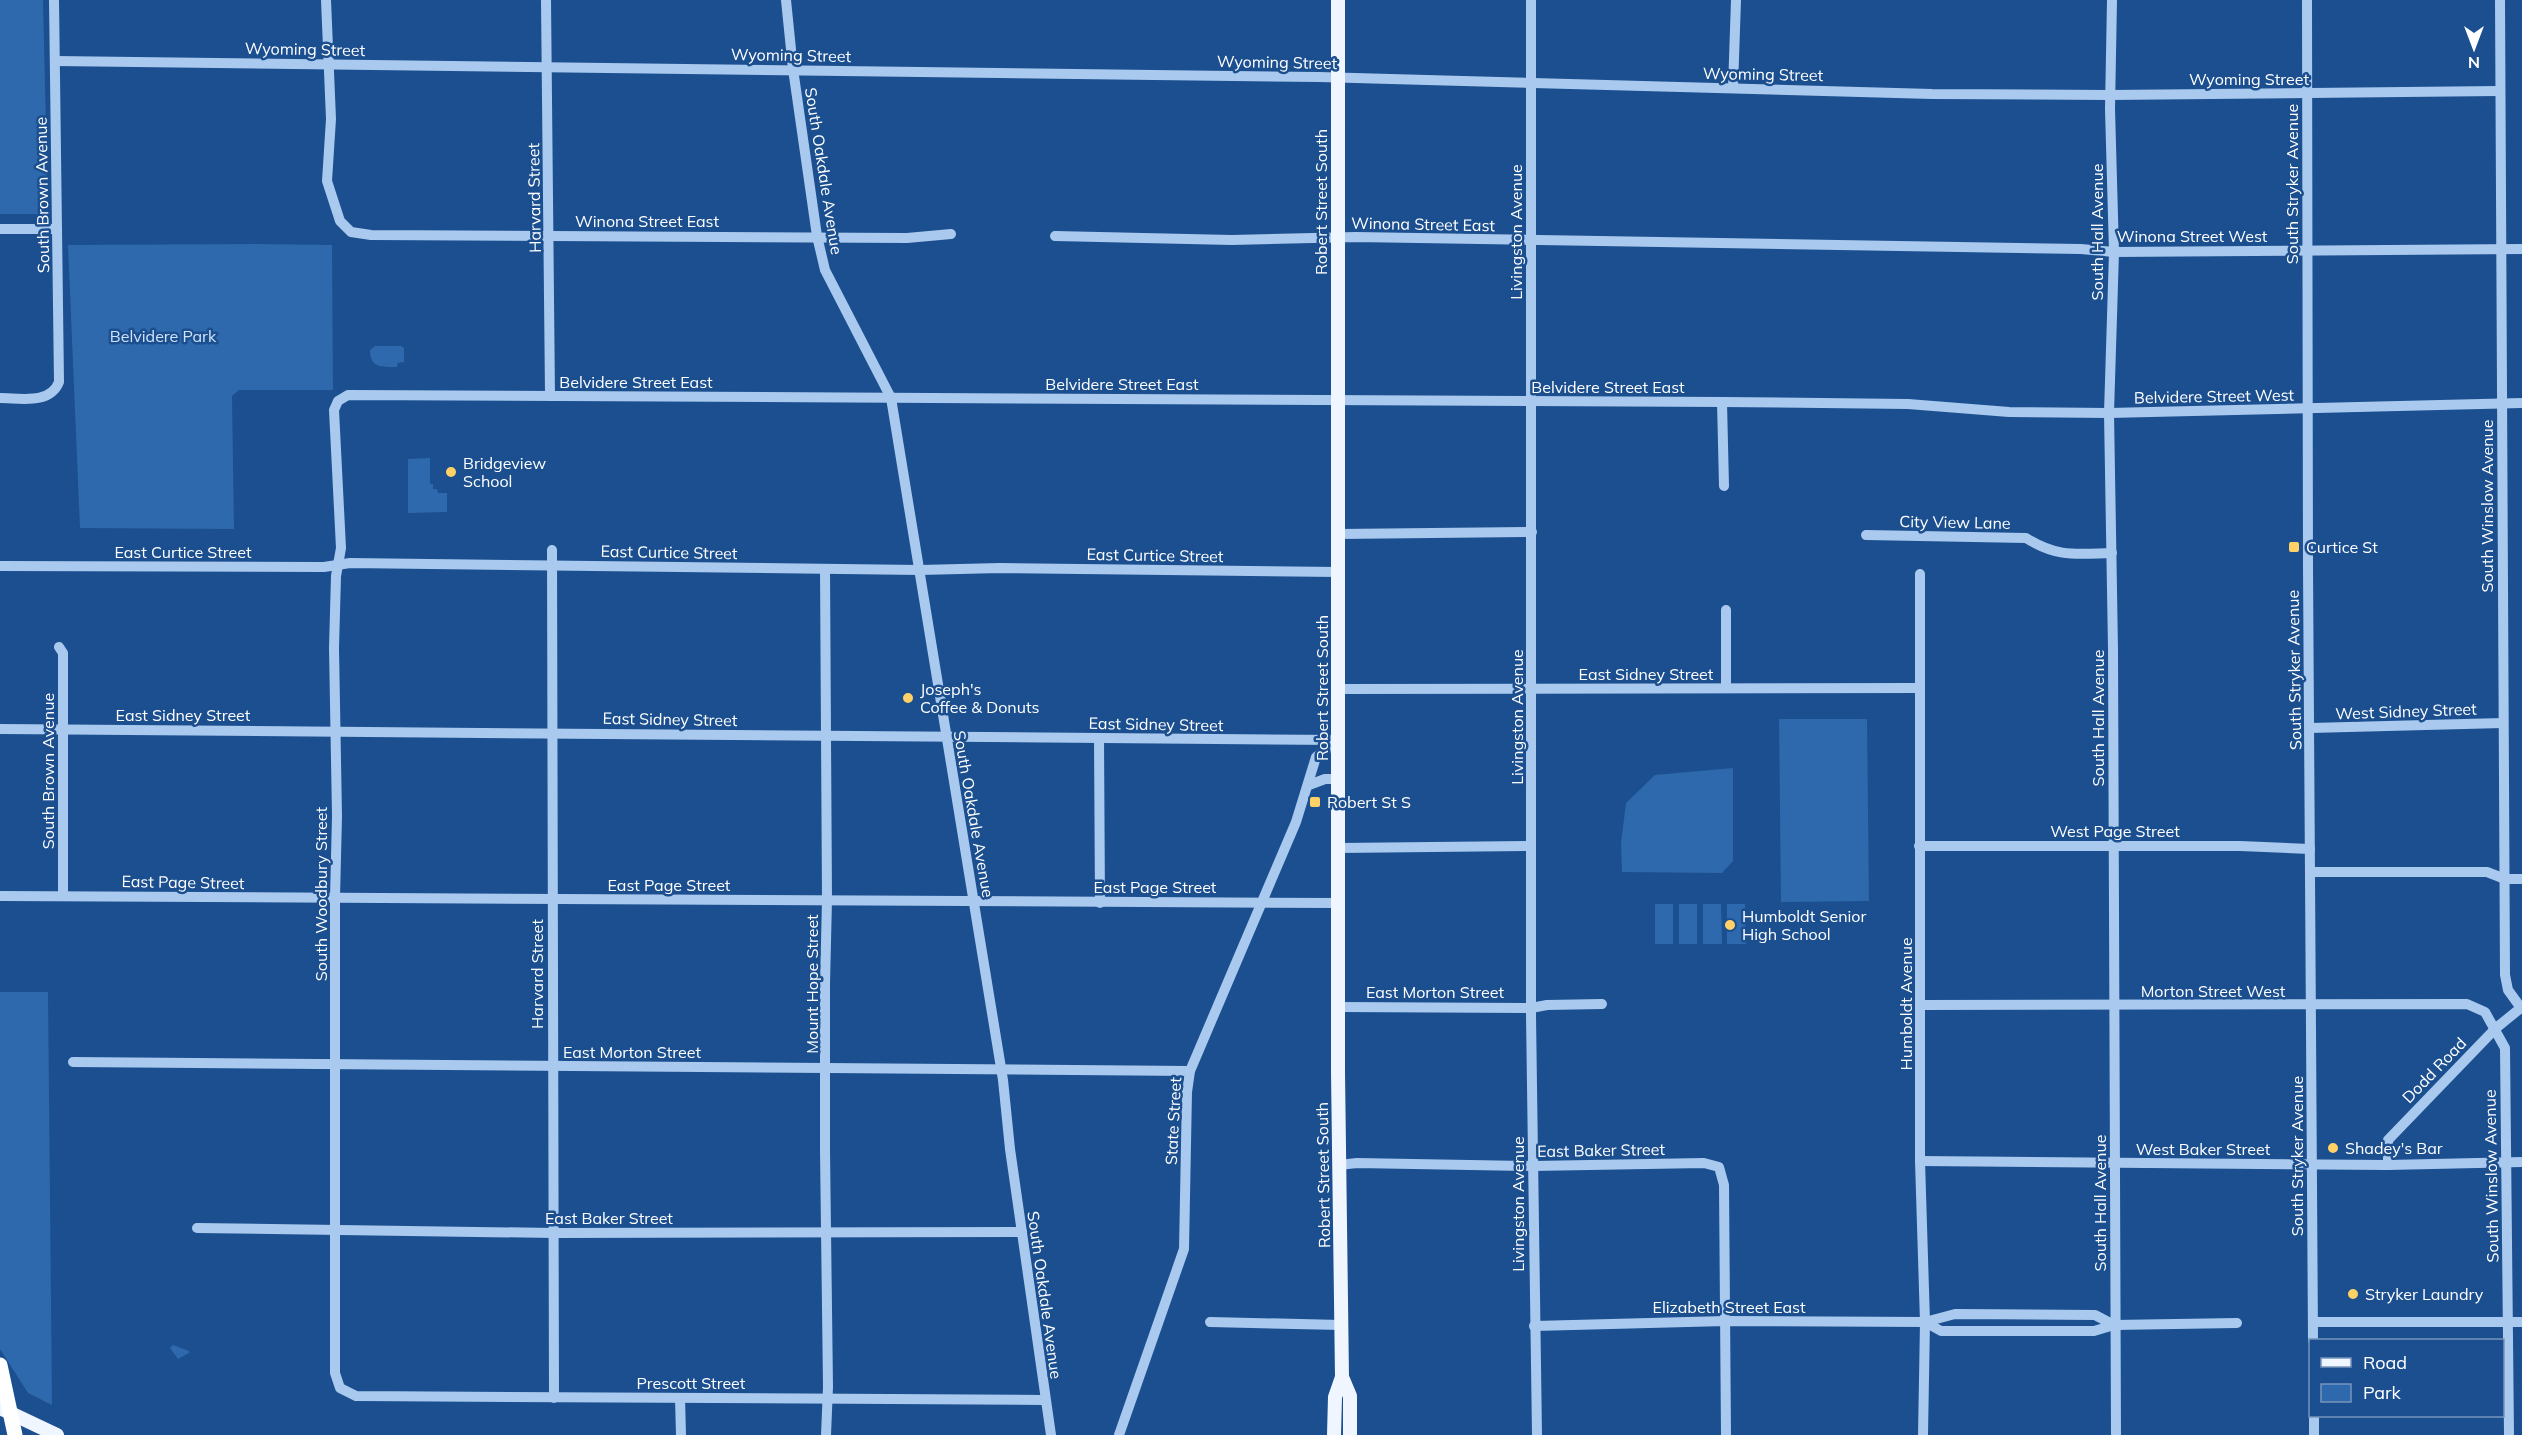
<svg xmlns="http://www.w3.org/2000/svg" width="2522" height="1435" viewBox="0 0 2522 1435" font-family="Mulish,sans-serif">
  <style>
    .green { fill: #2e69ad }
    .lines { fill: none; stroke-linecap: round; stroke-linejoin: round }
    .minor { stroke: #a9c9ee; stroke-width: 10 }
    .major { stroke: #f0f6ff; stroke-width: 14 }
    .highway { stroke: #fff; stroke-width: 15 }
    .poi-dot { fill: #ffd166; stroke: #1b4f8f; stroke-width: 2 }
    .labels { text-anchor: middle; dominant-baseline: central; stroke-width: 5; stroke-linejoin: round; paint-order: stroke }
    .street-label { font-size: 16px; fill: #fff; stroke: #1b4f8f }
    .park-label { font-size: 16px; fill: #cfe3fa; stroke: #1b4f8f }
    .poi-label { font-size: 16px; fill: #fff; stroke: #1b4f8f; text-anchor: start }
  </style>
  <rect width="100%" height="100%" fill="#1b4f8f"/>
  <g class="green">
    <polygon points="0,0 43,0 48,214 0,214"/>
    <polygon points="257,244 332,245 333,390 239,390 232,396 234,529 80,528 68,245"/>
    <path d="M375 346H401L404 348V362L398 363 397 367C381 367 370 368 370 350Z"/>
    <polygon points="430,458 430,484 433,484 433,489 437,489 438,493 447,493 447,512 408,513 408,459"/>
    <polygon points="1779,719 1867,719 1869,901 1781,902"/>
    <polygon points="1733,768 1733,861 1722,873 1622,872 1621,843 1626,803 1655,775"/>
    <rect x="1655" y="904" width="18" height="40"/>
    <rect x="1679" y="904" width="18" height="40"/>
    <polygon points="1703,904 1721,904 1722,944 1703,944"/>
    <polygon points="1727,904 1745,904 1746,944 1727,944"/>
    <polygon points="0,992 48,992 52,1405 28,1393 0,1349"/>
    <polygon points="173,1345 189,1351 189,1353 178,1359 170,1348"/>
  </g>
  <g class="lines">
    <g class="minor">
      <polyline points="326,0 331,119 327,181 340,221 351,232 371,235 907,238 951,234"/>
      <polyline points="546,0 550,396"/>
      <polyline points="786,0 793,69 817,236 825,270 891,398 1003,1080 1010,1149 1051,1435"/>
      <polyline points="1531,0 1531,1016 1537,1435"/>
      <polyline points="2112,0 2110,109 2114,252 2109,413 2113,649 2116,1435"/>
      <polyline points="2307,0 2308,568 2313,1340"/>
      <polyline points="2500,0 2505,975 2508,990 2521,1008"/>
      <polyline points="55,61 1319,77 1932,94 2110,95 2499,91"/>
      <polyline points="1733,88 1736,0"/>
      <polyline points="0,229 57,229"/>
      <polyline points="1055,236 1232,240 1356,237 2081,249 2114,252 2522,249"/>
      <path d="M0 398C20 398 50 405 59 382L54 0"/>
      <polyline points="1722,402 1724,486"/>
      <polyline points="1338,534 1532,532"/>
      <path d="M1866 535 2026 538C2058 558 2076 554 2112 553"/>
      <polyline points="552,550 554,1398"/>
      <polyline points="0,566 324,567 350,563 920,570 1000,568 1338,572"/>
      <polyline points="825,569 827,900 825,984 825,1151 828,1387 826,1435"/>
      <polyline points="1920,574 1920,1161 1925,1322 1923,1435"/>
      <polyline points="1726,610 1726,688"/>
      <polyline points="59,647 63,653 63,895"/>
      <polyline points="1338,689 1919,688"/>
      <polyline points="2310,728 2503,723"/>
      <polyline points="0,729 1339,740"/>
      <polyline points="1099,738 1100,903"/>
      <polyline points="1309,785 1325,779 1338,779"/>
      <polyline points="1919,846 2240,846 2310,849"/>
      <polyline points="1338,848 1531,846"/>
      <polyline points="2310,872 2487,872 2505,879 2522,879"/>
      <polyline points="0,896 1338,903"/>
      <polyline points="1921,1005 2467,1004 2485,1012 2505,1048 2509,1435"/>
      <polyline points="1339,1007 1531,1008 1547,1005 1602,1004"/>
      <polyline points="73,1062 1190,1071"/>
      <polyline points="1920,1161 2388,1165 2522,1162"/>
      <polyline points="1339,1165 1357,1163 1533,1166 1704,1163 1719,1167 1724,1185 1726,1435"/>
      <polyline points="2388,1165 2388,1140 2496,1028 2522,1007"/>
      <polyline points="197,1228 554,1233 1022,1232"/>
      <polyline points="1210,1322 1341,1325"/>
      <polyline points="1925,1322 1941,1331 2094,1331 2114,1325 2237,1323"/>
      <polyline points="2313,1322 2522,1322"/>
      <polyline points="1534,1326 1726,1321 1925,1322 1955,1314 2095,1315 2114,1325"/>
      <polyline points="680,1398 681,1435"/>
      <polyline points="1044,1400 356,1396 340,1388 335,1373 335,898 337,816 334,648 336,576 341,548 334,410 338,401 348,395 1722,402 1908,404 2009,412 2109,413 2522,403"/>
      <polyline points="2314,1416 2314,1435"/>
      <polyline points="1119,1435 1184,1249 1187,1092 1190,1071 1296,822 1316,757 1339,740"/>
    </g>
    <g class="major">
      <polyline points="1342,1377 1350,1396 1350,1435"/>
      <polyline points="0,1408 57,1435"/>
      <polyline points="1334,1435 1335,1397 1342,1377 1338,1072 1338,0"/>
    </g>
    <polyline class="highway" points="0,1365 15,1435"/>
  </g>
  <g class="poi-dot">
    <circle cx="451" cy="472" r="6"/>
    <rect x="2288" y="541" width="12" height="12" rx="3"/>
    <circle cx="908" cy="698" r="6"/>
    <rect x="1309" y="796" width="12" height="12" rx="3"/>
    <circle cx="1730" cy="925" r="6"/>
    <circle cx="2333" cy="1148" r="6"/>
    <circle cx="2353" cy="1294" r="6"/>
  </g>
  <g class="labels">
    <g class="street-label">
      <text transform="translate(305 49) rotate(1)">Wyoming Street</text>
      <text transform="translate(791 55) rotate(1)">Wyoming Street</text>
      <text transform="translate(1277 62) rotate(1)">Wyoming Street</text>
      <text transform="translate(1763 74) rotate(1)">Wyoming Street</text>
      <text x="2249" y="79">Wyoming Street</text>
      <text transform="translate(824 171) rotate(81)">South Oakdale Avenue</text>
      <text transform="translate(2292 184) rotate(-90)">South Stryker Avenue</text>
      <text transform="translate(42 195) rotate(-91)">South Brown Avenue</text>
      <text transform="translate(534 198) rotate(-91)">Harvard Street</text>
      <text transform="translate(1321 202) rotate(-90)">Robert Street South</text>
      <text x="647" y="221">Winona Street East</text>
      <text transform="translate(1423 224) rotate(1)">Winona Street East</text>
      <text transform="translate(1516 232) rotate(-90)">Livingston Avenue</text>
      <text transform="translate(2097 232) rotate(-90)">South Hall Avenue</text>
      <text x="2192" y="236">Winona Street West</text>
      <text x="636" y="382">Belvidere Street East</text>
      <text x="1122" y="384">Belvidere Street East</text>
      <text x="1608" y="387">Belvidere Street East</text>
      <text transform="translate(2214 396) rotate(-1)">Belvidere Street West</text>
      <text transform="translate(2487 506) rotate(-90)">South Winslow Avenue</text>
      <text transform="translate(1955 522) rotate(1)">City View Lane</text>
      <text x="183" y="552">East Curtice Street</text>
      <text transform="translate(669 552) rotate(1)">East Curtice Street</text>
      <text transform="translate(1155 555) rotate(1)">East Curtice Street</text>
      <text transform="translate(2294 670) rotate(-91)">South Stryker Avenue</text>
      <text x="1646" y="674">East Sidney Street</text>
      <text transform="translate(1322 688) rotate(-90)">Robert Street South</text>
      <text transform="translate(2406 711) rotate(-2)">West Sidney Street</text>
      <text x="183" y="715">East Sidney Street</text>
      <text transform="translate(1517 717) rotate(-90)">Livingston Avenue</text>
      <text transform="translate(2098 718) rotate(-90)">South Hall Avenue</text>
      <text transform="translate(670 719) rotate(1)">East Sidney Street</text>
      <text transform="translate(1156 724) rotate(1)">East Sidney Street</text>
      <text transform="translate(48 771) rotate(-90)">South Brown Avenue</text>
      <text transform="translate(974 814) rotate(80)">South Oakdale Avenue</text>
      <text x="2115" y="831">West Page Street</text>
      <text transform="translate(183 882) rotate(1)">East Page Street</text>
      <text x="669" y="885">East Page Street</text>
      <text x="1155" y="887">East Page Street</text>
      <text transform="translate(321 894) rotate(-90)">South Woodbury Street</text>
      <text transform="translate(537 974) rotate(-90)">Harvard Street</text>
      <text transform="translate(812 984) rotate(-90)">Mount Hope Street</text>
      <text x="2213" y="991">Morton Street West</text>
      <text x="1435" y="992">East Morton Street</text>
      <text transform="translate(1906 1004) rotate(-90)">Humboldt Avenue</text>
      <text x="632" y="1052">East Morton Street</text>
      <text transform="translate(2434 1070) rotate(-46)">Dodd Road</text>
      <text transform="translate(1173 1121) rotate(-87)">State Street</text>
      <text x="2203" y="1149">West Baker Street</text>
      <text transform="translate(1601 1150) rotate(-1)">East Baker Street</text>
      <text transform="translate(2297 1156) rotate(-90)">South Stryker Avenue</text>
      <text transform="translate(1323 1175) rotate(-91)">Robert Street South</text>
      <text transform="translate(2491 1176) rotate(-91)">South Winslow Avenue</text>
      <text transform="translate(2100 1203) rotate(-90)">South Hall Avenue</text>
      <text transform="translate(1518 1204) rotate(-90)">Livingston Avenue</text>
      <text x="609" y="1218">East Baker Street</text>
      <text transform="translate(1045 1295) rotate(82)">South Oakdale Avenue</text>
      <text x="1729" y="1307">Elizabeth Street East</text>
      <text x="691" y="1383">Prescott Street</text>
    </g>
    <g class="park-label">
      <text x="163" y="336">Belvidere Park</text>
    </g>
    <g class="poi-label">
      <text x="463" y="463">Bridgeview<tspan x="463" dy="18">School</tspan></text>
      <text x="2306" y="547">Curtice St</text>
      <text x="920" y="689">Joseph's<tspan x="920" dy="18">Coffee &amp; Donuts</tspan></text>
      <text x="1327" y="802">Robert St S</text>
      <text x="1742" y="916">Humboldt Senior<tspan x="1742" dy="18">High School</tspan></text>
      <text x="2345" y="1148">Shadey's Bar</text>
      <text x="2365" y="1294">Stryker Laundry</text>
    </g>
  </g>
  <rect x="2309" y="1339" width="195" height="78" fill="#1b4f8f" stroke="#7695bc" stroke-width="1.5"/>
  <rect x="2321" y="1358" width="30" height="9" fill="#f0f6ff" stroke="#7695bc" stroke-width="1.5"/>
  <text x="2363" y="1369" font-size="18" fill="#ffffff">Road</text>
  <rect x="2321" y="1384" width="30" height="18" fill="#2e69ad" stroke="#7695bc" stroke-width="1.5"/>
  <text x="2363" y="1399" font-size="18" fill="#ffffff">Park</text>
  <g transform="translate(2474 48) rotate(180)" stroke="#1b4f8f" stroke-width="4.5" paint-order="stroke">
  <path d="M0-4.5L10 22L0 15L-10 22Z" fill="#ffffff"/>
  <text y="-9" font-size="16" font-weight="bold" text-anchor="middle" fill="#ffffff">N</text>
  </g>
</svg>
